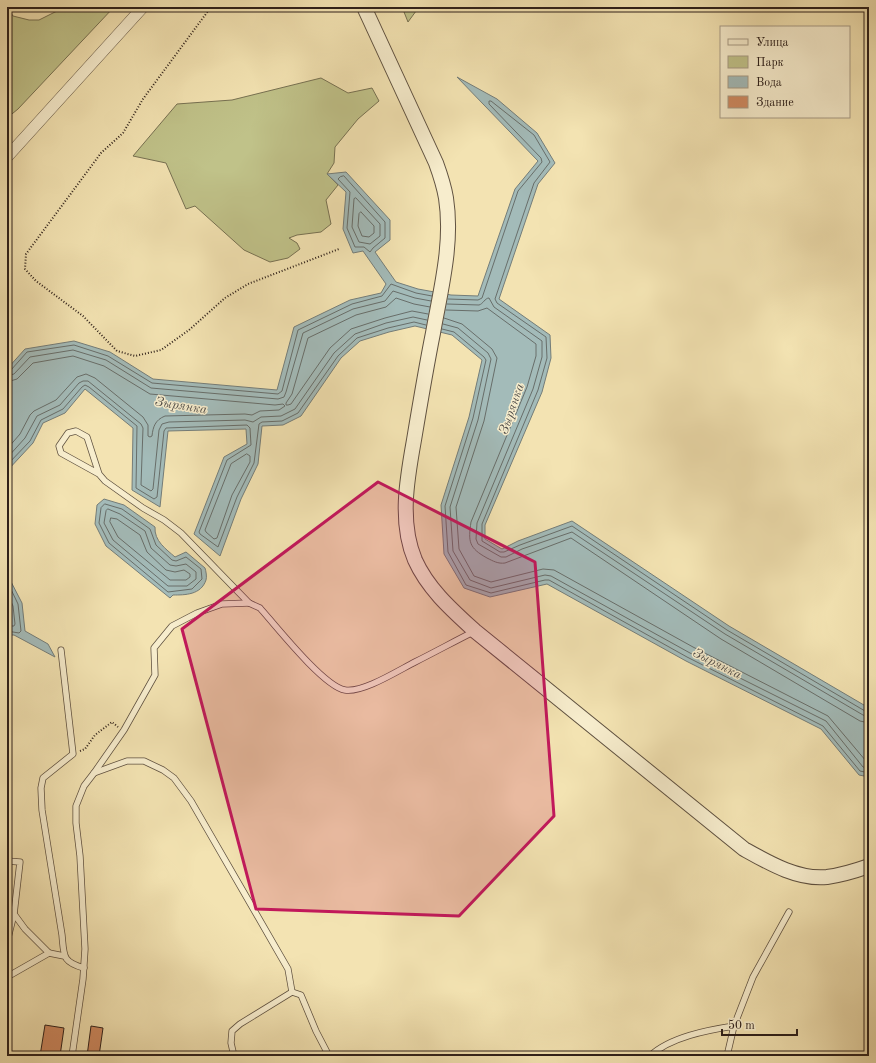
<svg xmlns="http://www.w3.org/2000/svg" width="876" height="1063" viewBox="0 0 876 1063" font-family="'Old Standard TT',serif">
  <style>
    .green { fill: #c0c289; stroke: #777152 }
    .water { fill: #a3bbb9; stroke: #747d79 }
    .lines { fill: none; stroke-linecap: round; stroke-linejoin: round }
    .shore { stroke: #686e6a; stroke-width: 1 }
    .building { fill: #d08a61; stroke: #2e201a }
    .service-casing { stroke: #5f5140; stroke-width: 7 }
    .minor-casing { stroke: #5f5140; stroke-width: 12 }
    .tertiary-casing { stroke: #5f5140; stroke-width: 16 }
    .path { stroke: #2e201a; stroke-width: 2; stroke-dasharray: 1 2; stroke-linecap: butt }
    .service { stroke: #f7edcd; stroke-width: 5.5 }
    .minor { stroke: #f7edcd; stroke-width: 11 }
    .tertiary { stroke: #f7edcd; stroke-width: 14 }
    .marked { fill: #c2185b; fill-opacity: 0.2; stroke: #c2185b; stroke-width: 3; stroke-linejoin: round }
    .labels { text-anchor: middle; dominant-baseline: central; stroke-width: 3; stroke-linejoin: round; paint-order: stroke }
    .water-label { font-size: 13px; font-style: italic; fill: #514e4a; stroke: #f7edcd }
  </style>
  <rect width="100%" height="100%" fill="#f3e3b2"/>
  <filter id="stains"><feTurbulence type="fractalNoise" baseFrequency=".005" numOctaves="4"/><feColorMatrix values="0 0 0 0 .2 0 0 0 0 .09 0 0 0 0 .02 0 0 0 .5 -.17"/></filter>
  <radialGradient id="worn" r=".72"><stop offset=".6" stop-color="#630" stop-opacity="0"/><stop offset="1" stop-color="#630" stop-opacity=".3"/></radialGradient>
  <g class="green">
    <polygon points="7,7 13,16 29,20 39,20 65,7 114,7 18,109 7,118"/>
    <polygon points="402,7 419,7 408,22"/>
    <polygon points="321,78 348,93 372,88 379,101 358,119 335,147 334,163 327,174 338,185 326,200 331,224 321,232 297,235 289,238 297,243 300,249 288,258 270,262 244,250 195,206 186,209 166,163 133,156 177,104 232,100"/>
  </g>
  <g class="water">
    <polygon points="457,77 497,99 537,133 555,163 538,184 499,299 550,335 551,358 542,392 485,525 485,539 502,549 518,541 572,521 729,626 869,708 869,777 859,775 821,729 686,661 547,584 490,597 464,588 444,554 441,505 469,417 482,360 452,335 415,326 389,332 360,341 341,358 301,416 283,425 262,426 258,464 241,499 220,556 194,534 224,457 247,444 246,429 168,431 160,507 132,490 133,428 85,389 65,413 43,423 33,443 7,471 7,369 25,349 74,341 110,352 153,379 277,390 294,327 350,300 381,293 386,284 363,251 353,253 343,229 346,192 327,174 346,172 390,220 390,240 375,252 396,282 418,289 451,295 478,296 515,189 538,161"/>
    <path d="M104 499 124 505 155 527C154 541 166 549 175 557L186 552 205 568C206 571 207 577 206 580 201 595 185 595 173 595L170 598 106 546 95 524 97 505Z"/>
    <polygon points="7,574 22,603 25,631 48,644 55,657 14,635 7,635"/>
  </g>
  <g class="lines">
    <g class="shore">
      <polygon points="344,176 385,222 385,238 373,248 370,252 364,247 355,247 347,228 350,192 338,179 340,177"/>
      <polygon points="356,198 380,224 380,236 370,244 359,242 352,227 354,199"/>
      <polygon points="361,212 374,226 374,233 369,237 362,236 358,226 359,214"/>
      <polyline points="448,299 478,300 482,298 518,191 542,162 541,158 489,104 489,101 491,101 534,135 550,162 534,183 495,299 497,303 546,337 547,358 538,390 482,524 482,541 500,552 504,552 520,545 572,526 727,630 865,711 869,712"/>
      <path d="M447 304 479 305C483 304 485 298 489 298L494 307 542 341V357L533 389 477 523 476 539 478 544 501 557H506L522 549 572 532 725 634 863 715 869 717"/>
      <path d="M446 310 478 311 487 308 536 344V356L527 387 471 522C468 542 469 548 487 558 493 561 498 564 505 563L571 538 721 639 860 721 869 723"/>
      <polyline points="428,314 412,311 385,318 351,329 330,348 291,404 288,405 286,405 286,403 292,394 308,338 356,315 386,307 396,298 414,304 430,307"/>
      <polyline points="444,318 462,324 492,349 497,358 484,421 456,507 459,549 474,576 491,582 543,569 554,570 693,647 828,716 866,761 869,762"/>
      <polyline points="443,324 458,328 488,353 491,359 478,420 450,507 453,551 470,580 491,588 545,575 551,576 690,653 826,721 863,767 869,768"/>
      <polyline points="442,329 454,332 484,357 486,360 473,418 445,506 448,552 466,585 491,593 545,580 549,580 687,657 823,726 860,771 869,773"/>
      <polyline points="7,371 11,370 27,352 74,345 108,356 152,383 278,394 282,391 298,330 352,304 382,296 391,284 416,293 432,296"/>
      <polyline points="7,376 14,374 30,357 73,350 106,360 151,388 278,399 284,397 286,392 303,333 353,309 385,301 393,291 415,298 431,301"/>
      <path d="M7 382 17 379 33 363 73 356 104 366 150 394 275 405 283 404 285 406 279 410 260 411 252 415 245 414 165 416C155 420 153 427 152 436L150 437 148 436V425L143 417 95 378 86 374 77 377 56 400 34 411 30 415 20 434 7 449"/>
      <polygon points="247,454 250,456 250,462 232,495 217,538 214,539 206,532 205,530 231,464"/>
      <polyline points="7,458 25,438 37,416 60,405 79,383 83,381 88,381 141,424 143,428 141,485 151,491 153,489 159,430 162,424 169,422 245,420 253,422 261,417 281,416 295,409 334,353 355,334 386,323 413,317 427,320"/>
      <polyline points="7,465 30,441 41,420 63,409 82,387 85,385 89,387 137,426 136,488 154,499 157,497 164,431 166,428 247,425 250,428 251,445 227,460 199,532 200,534 218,547 237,497 254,463 259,424 262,422 282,421 298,413 338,356 357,338 388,328 414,322 426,325"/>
      <polygon points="105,504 122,509 150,529 156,545 172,560 176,561 186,557 201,569 202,579 192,589 168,592 109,543 99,523 101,508"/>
      <polygon points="108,509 120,514 145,531 151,548 170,565 176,566 186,564 196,572 196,579 187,586 168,586 113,540 104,523 106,511"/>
      <polygon points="111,518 117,519 140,535 147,552 166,570 175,572 184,570 190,574 190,577 186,580 170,580 118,537 110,522"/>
      <polyline points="7,581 18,604 21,631 19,633 7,631"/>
      <polyline points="7,593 13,606 15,624 14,626 7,626"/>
    </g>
  </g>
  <g class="building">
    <polygon points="45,1025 64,1028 60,1056 40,1056"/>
    <polygon points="91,1026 103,1028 99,1056 87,1056"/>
  </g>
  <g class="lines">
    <g class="service-casing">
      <g id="service">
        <path d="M99 474 87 437 76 431 68 433 59 446 61 453 99 474 105 481 143 508 164 520 181 533 249 603 260 608C275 625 324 687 345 690 363 693 399 670 415 662 435 652 455 641 475 631"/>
        <path d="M61 650 73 754 43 778 41 788 42 810 62 935C64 956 62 962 84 968"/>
        <polyline points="94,773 124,730 155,675 154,648 172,626 197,613 222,604 249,603"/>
        <polyline points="7,861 20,862 14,914 25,929 49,953 64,956"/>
        <polyline points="7,942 14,914"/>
        <polyline points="7,977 49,953"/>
        <polyline points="292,992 301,995 316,1031 329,1056"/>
        <polyline points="72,1056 83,979 85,949 80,856 76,823 76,806 84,786 94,773 127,761 144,761 163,770 174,778 191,801 288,969 292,992"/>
        <polyline points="234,1056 231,1043 232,1031 240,1024 292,992"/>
        <path d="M650 1056C670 1037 708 1030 734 1026"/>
        <polyline points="727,1056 734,1026 753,977 789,912"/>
      </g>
    </g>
    <g class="minor-casing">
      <polyline id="minor" points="7,157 143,7"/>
    </g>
    <g class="tertiary-casing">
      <path id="tertiary" d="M364 7 436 163C440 174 444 186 446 198 453 243 441 288 433 333 426 368 420 404 414 440 407 479 399 522 415 560 428 589 452 610 475 631L744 849C769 863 798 880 827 877 842 875 855 871 869 866"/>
    </g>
    <g class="path">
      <polyline points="211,7 143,99 123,133 101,153 26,254 25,269 36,281 83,316 117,351 135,356 161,350 189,330 225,298 248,284 339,249"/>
      <polyline points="80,751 85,749 95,735 112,722 118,727"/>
    </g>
    <use href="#service" class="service"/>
    <use href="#minor" class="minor"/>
    <use href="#tertiary" class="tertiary"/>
  </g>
  <path class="marked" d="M378 482 535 562 554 816 459 916 256 909 182 629Z"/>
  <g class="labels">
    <g class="water-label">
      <text transform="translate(181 406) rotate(9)">Зырянка</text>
      <text transform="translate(512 409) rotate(-71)">Зырянка</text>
      <text transform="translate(717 664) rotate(27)">Зырянка</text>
    </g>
  </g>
  <rect width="876" height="1063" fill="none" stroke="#f3e3b2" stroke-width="24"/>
  <rect x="8" y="8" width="860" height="1047" fill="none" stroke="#2e201a" stroke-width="2"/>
  <rect x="12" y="12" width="852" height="1039" fill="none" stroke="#2e201a"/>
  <rect x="720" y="26" width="130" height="92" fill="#f7edcd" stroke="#a79b85"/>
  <rect x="728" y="39" width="20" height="6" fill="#f7edcd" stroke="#a79b85"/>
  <text x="756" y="46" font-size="12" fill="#2e201a">Улица</text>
  <rect x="728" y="56" width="20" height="12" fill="#c0c289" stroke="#a79b85"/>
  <text x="756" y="66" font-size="12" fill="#2e201a">Парк</text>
  <rect x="728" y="76" width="20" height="12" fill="#a3bbb9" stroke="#a79b85"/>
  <text x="756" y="86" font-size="12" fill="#2e201a">Вода</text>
  <rect x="728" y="96" width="20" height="12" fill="#d08a61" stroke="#a79b85"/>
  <text x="756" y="106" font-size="12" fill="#2e201a">Здание</text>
  <path d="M722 1029v6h75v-6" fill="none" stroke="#2e201a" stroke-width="2"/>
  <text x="728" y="1029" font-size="12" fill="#2e201a" stroke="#f7edcd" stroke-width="3" paint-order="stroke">50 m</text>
  <rect width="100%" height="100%" filter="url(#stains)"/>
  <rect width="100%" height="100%" fill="url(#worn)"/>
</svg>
